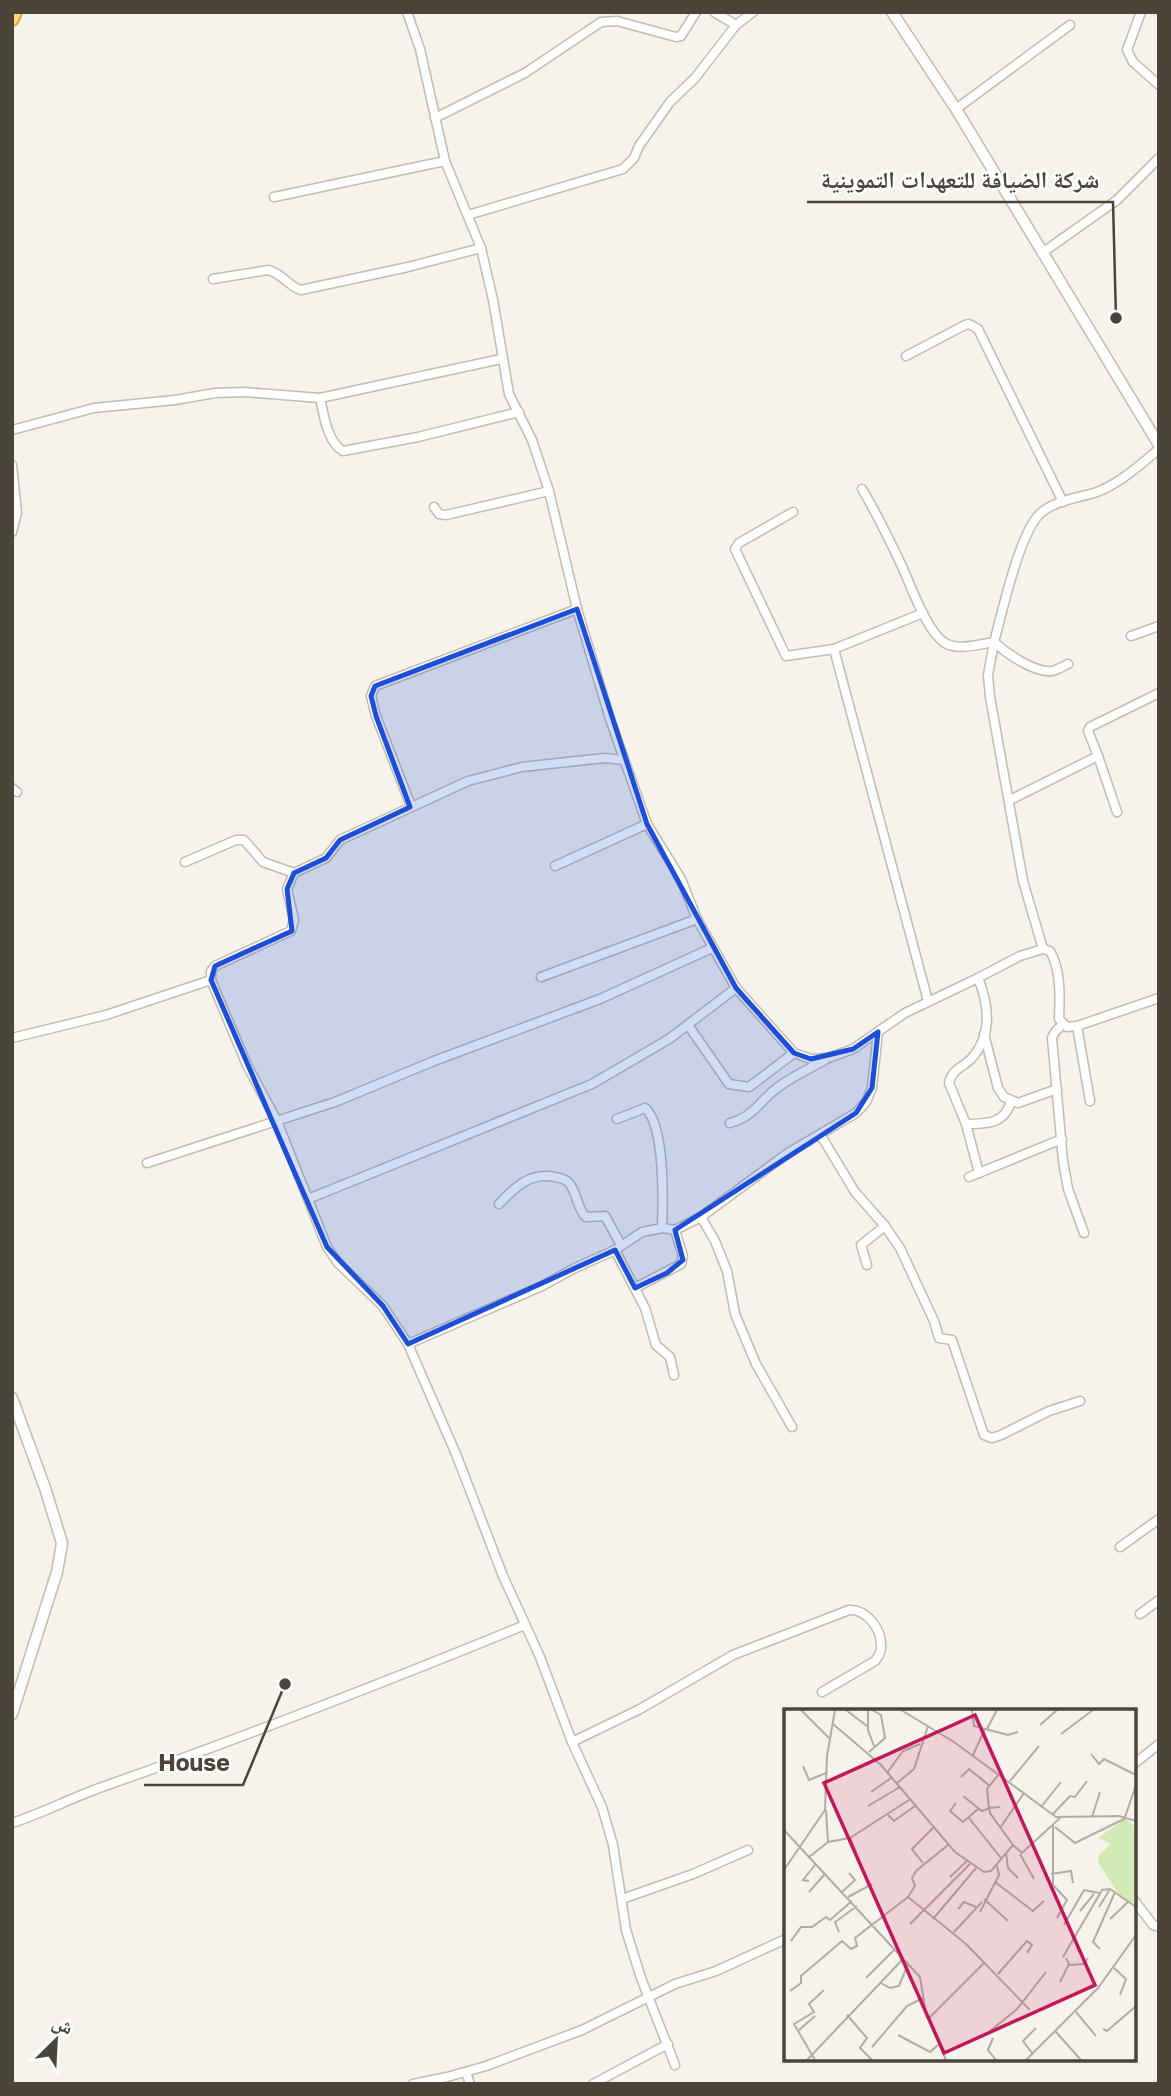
<svg xmlns="http://www.w3.org/2000/svg" width="1171" height="2096" viewBox="0 0 1171 2096" font-family="'Golos Text','Noto Naskh Arabic',sans-serif">
  <style>
    .lines { fill: none; stroke-linecap: round; stroke-linejoin: round }
    .minor-casing { stroke: #c2bbae; stroke-width: 11 }
    .tertiary-casing { stroke: #c2bbae; stroke-width: 13 }
    .trunk-casing { stroke: #e0a43c; stroke-width: 16 }
    .minor { stroke: #fff; stroke-width: 8 }
    .tertiary { stroke: #fff; stroke-width: 10 }
    .trunk { stroke: #ffd985; stroke-width: 12 }
    .marked { fill: #1d4ed8; fill-opacity: 0.2; stroke: #1d4ed8; stroke-width: 5; stroke-linejoin: round }
    .inset-road { fill: none; stroke: #b2ada4; stroke-width: 2 }
    .view { fill: #c2185b; fill-opacity: 0.15; stroke: #c2185b; stroke-width: 3.5 }
    .inset-edge { fill: none; stroke: #4b4439; stroke-width: 3.5 }
    .leader { fill: none; stroke: #4b4439; stroke-width: 2.5 }
    .callout-dot { fill: #4b4439; stroke: #fff; stroke-width: 2.5 }
    .callout-label { font-size: 23px; text-anchor: middle; font-weight: bold; fill: #4b4439; stroke: #fff; stroke-width: 5; stroke-linejoin: round; paint-order: stroke }
  </style>
  <rect width="100%" height="100%" fill="#f6f3ec"/>
  <g class="lines">
    <g class="minor-casing">
      <g id="minor">
        <path d="M407 12 420 49 445 161 481 248 493 300 509 394 532 440 549 491 577 609 611 722 647 824 681 879 697 919 736 988 794 1053 811 1059 828 1058 853 1049 905 1013 978 978 1020 956 1043 949 1050 951C1061 969 1060 998 1059 1019L1067 1027 1077 1026 1159 998"/>
        <polyline points="714,12 736,25"/>
        <polyline points="1141,12 1127,50 1133,62 1159,85"/>
        <polyline points="956,109 1070,25"/>
        <polyline points="435,118 525,73 601,22 617,21 676,37 681,36 696,12"/>
        <polyline points="274,197 445,161"/>
        <polyline points="468,215 623,169 634,158 639,146 670,102 695,78 736,25 753,12"/>
        <polyline points="1042,253 1117,200 1159,158"/>
        <path d="M213 279 268 270C282 273 288 286 301 290L408 267 481 248"/>
        <polyline points="906,356 965,325 969,324 978,329 1063,502"/>
        <path d="M320 398C324 415 327 442 343 451L418 437 519 412"/>
        <polyline points="12,430 94,408 175,400 215,393 244,392 320,398 501,359"/>
        <polyline points="12,465 17,513 12,532"/>
        <path d="M862 489C876 512 888 537 900 562 910 583 926 631 945 643 958 651 980 644 994 642 1002 613 1020 529 1042 512 1057 500 1078 498 1097 492 1120 483 1140 465 1159 449"/>
        <polyline points="434,507 439,514 446,515 549,491"/>
        <polyline points="793,512 739,543 735,549 786,656 834,649 923,613"/>
        <polyline points="1131,636 1159,626"/>
        <polyline points="994,642 988,675 990,697 1023,881 1043,949"/>
        <path d="M994 642C1006 653 1034 673 1052 671 1057 670 1063 666 1068 664"/>
        <polyline points="834,649 928,1001"/>
        <polyline points="1098,756 1117,812"/>
        <polyline points="12,788 17,792"/>
        <polyline points="1010,800 1098,756 1088,731 1090,727 1159,693"/>
        <polyline points="411,806 376,716 371,696 375,686 577,609"/>
        <polyline points="185,862 236,840 244,840 263,862 294,873"/>
        <polyline points="555,866 647,824"/>
        <polyline points="541,977 697,919"/>
        <path d="M978 978C989 1005 993 1035 971 1059 962 1068 952 1069 949 1083L966 1124 979 1173"/>
        <polyline points="211,980 247,1065 277,1121 327,1247 338,1263 383,1306 408,1344 456,1454 503,1576 540,1657 572,1742 602,1807 613,1845 626,1930 641,1978 675,2065"/>
        <polyline points="688,1025 729,1084 749,1087 794,1053"/>
        <polyline points="1062,1025 1055,1032 1052,1038 1063,1161 1068,1189 1084,1233"/>
        <polyline points="1077,1026 1090,1101"/>
        <polyline points="984,1034 998,1088 1004,1097 1018,1103 1057,1089"/>
        <polyline points="12,1038 106,1015 211,980 211,971 215,966 291,931 294,920 287,889 294,873 326,858 340,840 468,781 522,767 604,758 624,760"/>
        <path d="M617 1119 645 1108C665 1125 663 1202 662 1228"/>
        <path d="M730 1123C755 1116 758 1102 777 1088 791 1077 809 1069 825 1060"/>
        <path d="M966 1124C987 1124 1005 1124 1011 1101"/>
        <polyline points="820,1134 855,1192 885,1226 900,1248 934,1321 939,1338 952,1340 984,1435 992,1438 1001,1435 1049,1411 1080,1401"/>
        <polyline points="147,1163 335,1102 434,1061 600,999 712,948"/>
        <polyline points="969,1177 1062,1139"/>
        <polyline points="308,1199 592,1084 669,1039 736,988"/>
        <path d="M499 1204C515 1187 530 1172 555 1177 560 1178 566 1179 569 1183 578 1194 576 1207 586 1217L605 1216 621 1245"/>
        <polyline points="701,1217 715,1241 727,1271 735,1314 756,1364 792,1427"/>
        <polyline points="615,1250 645,1308 656,1345 670,1357 674,1375"/>
        <polyline points="867,1265 861,1245 885,1226"/>
        <polyline points="635,1288 681,1264 683,1256 675,1230"/>
        <polyline points="408,1344 542,1286 575,1268 615,1250 642,1232 662,1228 675,1230 701,1217 788,1153 856,1113 866,1102 872,1088 878,1032"/>
        <polyline points="1120,1547 1159,1519"/>
        <polyline points="1140,1614 1159,1600"/>
        <path d="M572 1742 640 1709 733 1655 849 1610C866 1609 881 1628 881 1645 882 1651 879 1656 875 1661L822 1692"/>
        <polyline points="1134,1764 1159,1744"/>
        <path d="M12 1823C43 1813 71 1798 102 1787 245 1737 385 1682 525 1625"/>
        <polyline points="622,1899 693,1874 748,1850"/>
        <polyline points="1134,1900 1153,1925 1159,1927"/>
        <polyline points="466,2072 470,2084"/>
        <polyline points="413,2084 447,2077 486,2066 582,2030 675,1984 716,1971 786,1939"/>
        <polyline points="593,2084 668,2044"/>
      </g>
    </g>
    <g class="tertiary-casing">
      <g id="tertiary">
        <polyline points="892,12 956,109 1159,445"/>
        <polyline points="12,1398 45,1488 62,1543 57,1572 12,1714"/>
      </g>
    </g>
    <g class="trunk-casing">
      <polyline id="trunk" points="12,19 15,12"/>
    </g>
    <use href="#minor" class="minor"/>
    <use href="#tertiary" class="tertiary"/>
    <use href="#trunk" class="trunk"/>
  </g>
  <path class="marked" d="M577 609 647 824 736 988 794 1053 811 1059 853 1049 878 1032 872 1088 856 1113 675 1230 683 1260 667 1273 635 1288 615 1250 408 1344 383 1306 327 1247 211 980 215 966 292 931 287 889 294 873 326 858 340 840 410 807 376 716 371 696 375 686Z"/>
  <g transform="translate(784 1709)">
    <rect width="352" height="352" fill="#f6f3ec"/>
    <path d="M341 110 352 117V197L336 187 315 155 314 147 327 135 314 129Z" fill="#d2eab5"/>
    <path class="inset-road" d="M17 1 45 29M62 1 83 17M84 1V21L90 37M117 1 170 33 272 108 335 107 352 112M188 1 190 17 224 26 234 23M49 15 97 56 171 143 200 163 207 162 229 136 238 144 276 109M256 16 273 1M203 20 213 1M277 25 309 1M85 43 101 29 97 6 88 1M307 45 315 55 320 50 352 66M189 46 201 20M19 57 25 71 42 64M103 64 119 42 136 35M177 68 185 60 206 77M226 72 255 37M113 74 130 60 144 17M87 83 107 69M179 87 198 102 205 99 203 80 215 65M172 94 166 102 179 113 194 100M84 97 116 78M216 98 205 99 206 104 229 136M257 98 277 73M104 106 110 112 131 97M268 106 286 87 291 88 303 72M308 108 316 83M341 108 352 76M185 109 217 149M269 116V176L283 191 273 209M271 118 291 134 342 109M216 119 240 84M0 121 136 268 142 304 162 351M66 129 125 91M44 133 66 129 72 143M222 144 224 159 234 169M236 145 250 170M24 149 44 133 42 101M139 154 128 140 149 119M0 161 41 101 43 47 51 1M267 165 287 162 289 174M166 168 183 152M25 172 19 171 31 156M211 173 249 202 260 192M25 183 40 166M58 183 71 171 65 164M64 188 88 175M124 188 182 235 246 301M200 190 224 212M315 198 326 180M174 200 180 193 192 198M296 202 310 185M196 203 215 166 213 157M149 210 192 159M326 210 344 193M126 215 186 155M280 216 300 181 315 184M55 223 51 213 73 197M170 223 198 193M7 232 17 218H28L42 208 46 211 68 192M316 240 309 233 331 183M279 248 318 181 326 180 352 198M284 256 300 255 304 249M330 259 342 270 336 286M214 265 243 232 248 236 243 244M82 269 111 240M276 273 285 255 282 249M97 274 106 279 115 277 124 255M6 282 17 274V267L58 232 67 240 73 237 71 229 124 188 131 177 128 169 132 162 164 136M292 303 312 327M63 306 83 329 76 339 88 351M144 310 201 253M319 320 323 322 352 297M15 321 31 307M206 322 233 300 262 263M271 322 297 351M114 326 146 343 155 335M209 329 204 341 212 351M88 338 123 297 139 289M248 344 239 332 252 319M23 351 119 250M31 351 10 315 30 303 25 295 40 281M242 351 314 279 352 226"/>
    <path class="view" d="M191 6 311 276 160 344 40 74Z"/>
    <rect width="352" height="352" class="inset-edge"/>
  </g>
  <path class="leader" d="M1116 318L1113 202H807M285 1684L243 1785H144"/>
  <g class="callout-dot">
    <circle cx="1116" cy="318" r="7"/>
    <circle cx="285" cy="1684" r="7"/>
  </g>
  <g class="callout-label">
    <text x="960" y="188">شركة الضيافة للتعهدات التموينية</text>
    <text x="194" y="1771">House</text>
  </g>
  <rect width="1171" height="2096" fill="none" stroke="#4b4439" stroke-width="28"/>
  <g transform="translate(56 2040) rotate(24)" stroke="#ffffff" stroke-width="5" paint-order="stroke">
  <path d="M0-5L12 26L0 18L-12 26Z" fill="#4b4439"/>
  <text y="-10" font-size="19" font-weight="bold" text-anchor="middle" fill="#4b4439">ش</text>
  </g>
</svg>
